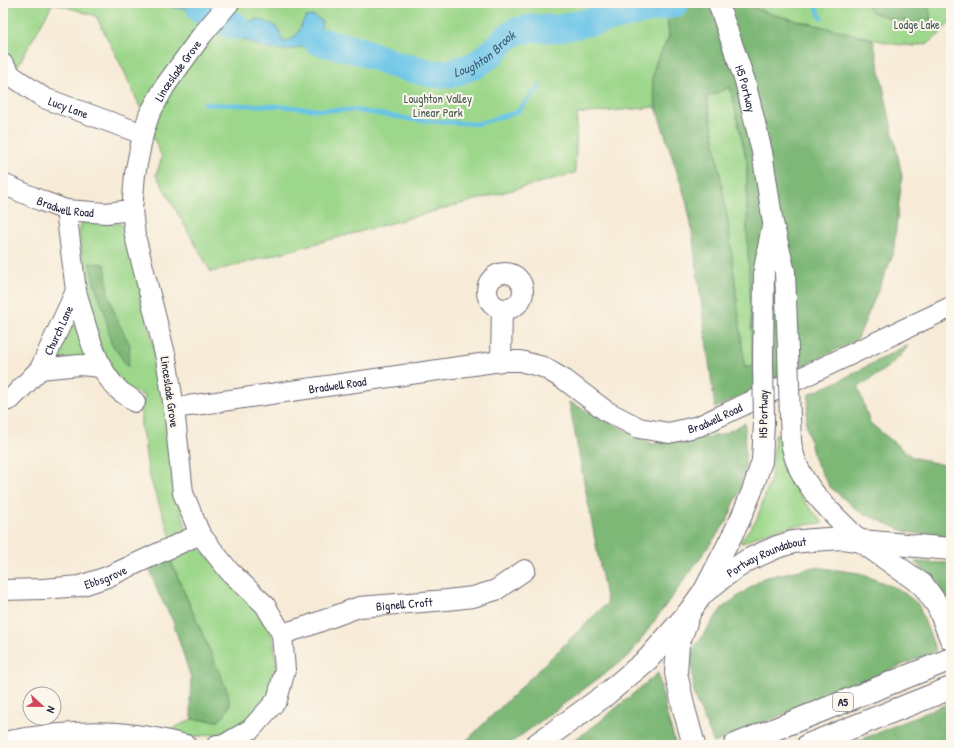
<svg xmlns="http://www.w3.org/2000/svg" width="954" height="748" viewBox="0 0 954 748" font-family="'Patrick Hand',sans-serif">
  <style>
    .green { fill: #9dd78b; stroke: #607c63 }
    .forest { fill: #7eb877; stroke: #506d59; fill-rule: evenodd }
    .water { fill: #69c4e7; stroke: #467391 }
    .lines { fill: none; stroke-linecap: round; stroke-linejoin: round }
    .stream { stroke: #69c4e7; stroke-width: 4.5 }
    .river { stroke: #69c4e7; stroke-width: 28 }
    .minor-casing { stroke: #6d6872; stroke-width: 22 }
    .major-casing { stroke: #6d6872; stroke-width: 24 }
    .highway-casing { stroke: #6d6872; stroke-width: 24 }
    .minor { stroke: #fff; stroke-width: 20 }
    .major { stroke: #fff; stroke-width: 22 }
    .highway { stroke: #fff; stroke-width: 22 }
    .minor-bridge-casing { stroke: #6d6872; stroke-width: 22; stroke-linecap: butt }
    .minor-bridge { stroke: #fff; stroke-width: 20 }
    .labels { text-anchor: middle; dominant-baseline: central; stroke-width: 4; stroke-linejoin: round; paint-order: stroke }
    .shield { fill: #fbf7ec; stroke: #636270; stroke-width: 1 }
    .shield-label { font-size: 11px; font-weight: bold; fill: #22223b }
    .park-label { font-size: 12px; fill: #475853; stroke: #fbf7ec }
    .street-label { font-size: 12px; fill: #22223b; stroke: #fbf7ec }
    .water-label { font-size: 13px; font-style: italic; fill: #3b5b77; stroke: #fbf7ec }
  </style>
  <rect width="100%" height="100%" fill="#fbf7ec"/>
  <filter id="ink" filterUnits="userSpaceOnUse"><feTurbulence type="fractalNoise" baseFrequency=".025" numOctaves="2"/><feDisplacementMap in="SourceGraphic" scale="8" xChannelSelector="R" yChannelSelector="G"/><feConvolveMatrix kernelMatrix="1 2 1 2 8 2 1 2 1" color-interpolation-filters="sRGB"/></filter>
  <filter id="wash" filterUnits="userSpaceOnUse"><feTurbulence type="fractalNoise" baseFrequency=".012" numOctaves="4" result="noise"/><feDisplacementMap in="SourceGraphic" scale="16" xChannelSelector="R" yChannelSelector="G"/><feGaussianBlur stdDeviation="0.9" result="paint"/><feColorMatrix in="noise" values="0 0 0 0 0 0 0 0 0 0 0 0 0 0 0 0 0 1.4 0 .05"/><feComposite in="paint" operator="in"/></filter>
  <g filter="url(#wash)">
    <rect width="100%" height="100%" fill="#f7ebd7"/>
    <g class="green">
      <polygon points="3,3 675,3 662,6 667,16 669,37 656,62 652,79 656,107 577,114 575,173 211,272 156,175 162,157 125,73 96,16 53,3 12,76 3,64"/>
      <polygon points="739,3 951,3 951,20 941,33 929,43 915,46 893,44 775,15"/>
      <polygon points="730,87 747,162 747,230 753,366 744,368 728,222 707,97"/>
      <polygon points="82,221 120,224 126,226 165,396 182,512 187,532 172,540 154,490 148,471 144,439 141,428 141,411 145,396 127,389 106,364 92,317 79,233"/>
      <polygon points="73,313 86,358 51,359"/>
      <path d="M780 434C781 448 782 463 788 476 795 492 812 510 823 523 795 525 768 529 743 543L740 542 757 519 771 478 775 435Z"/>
      <polygon points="198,547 253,603 269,627 274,644 277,666 274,684 258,714 226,733 181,738 165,734 176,727 192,719 219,721 230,705 228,693 169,557"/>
    </g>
    <g class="forest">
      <path d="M675 3H739L775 15 873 39 902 176 893 255 857 340 715 408 691 224 686 200 656 107 652 79 656 62 669 37 667 16 662 6ZM730 87 747 162V230L753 366 745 368 728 222 707 97Z"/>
      <polygon points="865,3 928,3 932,26 926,31 910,21 892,19 872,12"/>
      <polygon points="89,263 105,264 109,297 118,322 130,345 128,367 111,343 104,310 95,286"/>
      <path d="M908 346C895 365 876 375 858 387L870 423 912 457 951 467V538L906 532 858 511 830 487 814 459 806 423 809 394 837 382 903 347Z"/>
      <polygon points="569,402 653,444 721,435 745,423 745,469 739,492 727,521 629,656 508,745 462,745 607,603"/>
      <path d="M169 557 228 693C230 706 229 712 219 721L192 719 190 702 191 678 172 619 158 593 149 567Z"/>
      <polygon points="915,562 951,563 951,604 933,579"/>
      <polygon points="814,567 859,573 899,589 918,604 936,651 714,743 694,695 691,652 722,608 763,578"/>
      <polygon points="658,673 666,712 676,745 567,745 598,723"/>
      <polygon points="951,702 951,745 848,745"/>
    </g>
    <g class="water">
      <polygon points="166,3 200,3 203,5 201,10 174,8"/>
      <path d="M314 16 322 21 321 32 317 41C294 52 275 53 252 43 248 42 241 39 238 35 237 33 236 29 235 26L257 19 266 22 273 25 279 30 282 40 285 42C303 35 297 29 306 17Z"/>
    </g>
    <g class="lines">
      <g class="stream">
        <polyline points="815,3 821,18"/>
        <polyline points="204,104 279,106 319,110 354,110 416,120 477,124 517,112 540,86"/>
      </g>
      <g class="river">
        <polyline points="201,10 235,26"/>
        <path id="s1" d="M317 41 361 51 396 65 434 74 453 73 475 65 492 53 506 38 517 31 534 28 555 29 604 19 676 3"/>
      </g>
    </g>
  </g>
  <g filter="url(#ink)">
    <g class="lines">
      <g class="minor-casing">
        <g id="minor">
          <path id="s2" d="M718 3 745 81 762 152 773 223 785 272 788 351"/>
          <path id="s3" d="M3 64 12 76 44 98 143 134"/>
          <path id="s4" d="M3 184 42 201 66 210 106 213 132 210"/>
          <circle cx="505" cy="291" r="18"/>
          <path d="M76 291C85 322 95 370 120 391 125 395 131 398 135 402"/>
          <polyline points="501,361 502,309"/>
          <polyline points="763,362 764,269 771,231"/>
          <polyline points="40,369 80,365 101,367"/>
          <path id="s5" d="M3 402 11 399 40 369 76 291 66 210"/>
          <path id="s6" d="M174 408 501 361H520L543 367 565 380 606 411 639 428 669 433 699 426 951 307"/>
          <path d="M790 419C791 428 790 438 792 447 799 486 833 513 859 540"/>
          <path id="s7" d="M3 590 43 589 80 586 107 577 200 534"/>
          <polyline points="702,594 740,520 752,491 762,461 764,422"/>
          <path id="s8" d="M282 634 308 626 359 607 447 600 473 597 496 590 525 570"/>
          <path d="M3 742C49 733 96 728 143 736 158 738 172 742 186 745"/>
          <path id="s9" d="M217 745H224L251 729 277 700 285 670 282 634 265 605 229 571 200 534 183 493 174 408 166 358 135 236 132 210 135 174 143 134 149 115 165 86 202 35 229 3"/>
        </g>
      </g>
      <g class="major-casing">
        <g id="major">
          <path id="s10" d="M694 745 684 709 676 673 678 645 690 611 702 594 727 574 748 560 777 547 793 542 813 540 842 538 861 541 923 585 938 606 951 639"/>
        </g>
      </g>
      <g class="highway-casing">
        <g id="highway">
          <polyline points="861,541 951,549"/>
          <polyline points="536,745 604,696 648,659 690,611"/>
          <polyline points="735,745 951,659"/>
          <polyline points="808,745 951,688"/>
        </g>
      </g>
      <use href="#minor" class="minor"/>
      <use href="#major" class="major"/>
      <use href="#highway" class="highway"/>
      <g class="minor-bridge-casing">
        <g id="minor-bridge">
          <polyline points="788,351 790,419"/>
          <polyline points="763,362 764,422"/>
        </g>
      </g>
      <use href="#minor-bridge" class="minor-bridge"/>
    </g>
  </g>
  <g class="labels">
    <rect class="shield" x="833" y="693" width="20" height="18" rx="3"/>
    <g class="shield-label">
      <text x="843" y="702">A5</text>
    </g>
    <g class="park-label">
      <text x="917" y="24">Lodge Lake</text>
      <text x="438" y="98">Loughton Valley<tspan x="438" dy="14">Linear Park</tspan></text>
    </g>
    <g class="street-label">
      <text stroke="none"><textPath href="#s9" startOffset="757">Linceslade Grove</textPath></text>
      <text stroke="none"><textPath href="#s2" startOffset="90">H5 Portway</textPath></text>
      <text stroke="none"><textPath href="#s3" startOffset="80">Lucy Lane</textPath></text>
      <text stroke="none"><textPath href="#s4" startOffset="67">Bradwell Road</textPath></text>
      <text stroke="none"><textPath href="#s5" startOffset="93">Church Lane</textPath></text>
      <text stroke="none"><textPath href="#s6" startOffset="165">Bradwell Road</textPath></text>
      <text transform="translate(170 392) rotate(82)">Linceslade Grove</text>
      <text transform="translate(763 414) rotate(-89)">H5 Portway</text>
      <text stroke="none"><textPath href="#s6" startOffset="566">Bradwell Road</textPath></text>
      <text stroke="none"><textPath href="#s10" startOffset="235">Portway Roundabout</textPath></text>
      <text stroke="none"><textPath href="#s7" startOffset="104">Ebbsgrove</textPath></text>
      <text stroke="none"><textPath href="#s8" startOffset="127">Bignell Croft</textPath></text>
    </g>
    <g class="water-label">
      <text stroke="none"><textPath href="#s1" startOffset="178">Loughton Brook</textPath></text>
    </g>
  </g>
  <rect width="954" height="748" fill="none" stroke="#fbf7ec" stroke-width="16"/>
  <g transform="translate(42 706) rotate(112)"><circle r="19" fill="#fbf7ec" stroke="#a4a2a5"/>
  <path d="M0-3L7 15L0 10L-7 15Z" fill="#d1495b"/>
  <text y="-6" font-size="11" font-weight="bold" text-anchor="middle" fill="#22223b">N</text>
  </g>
</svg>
